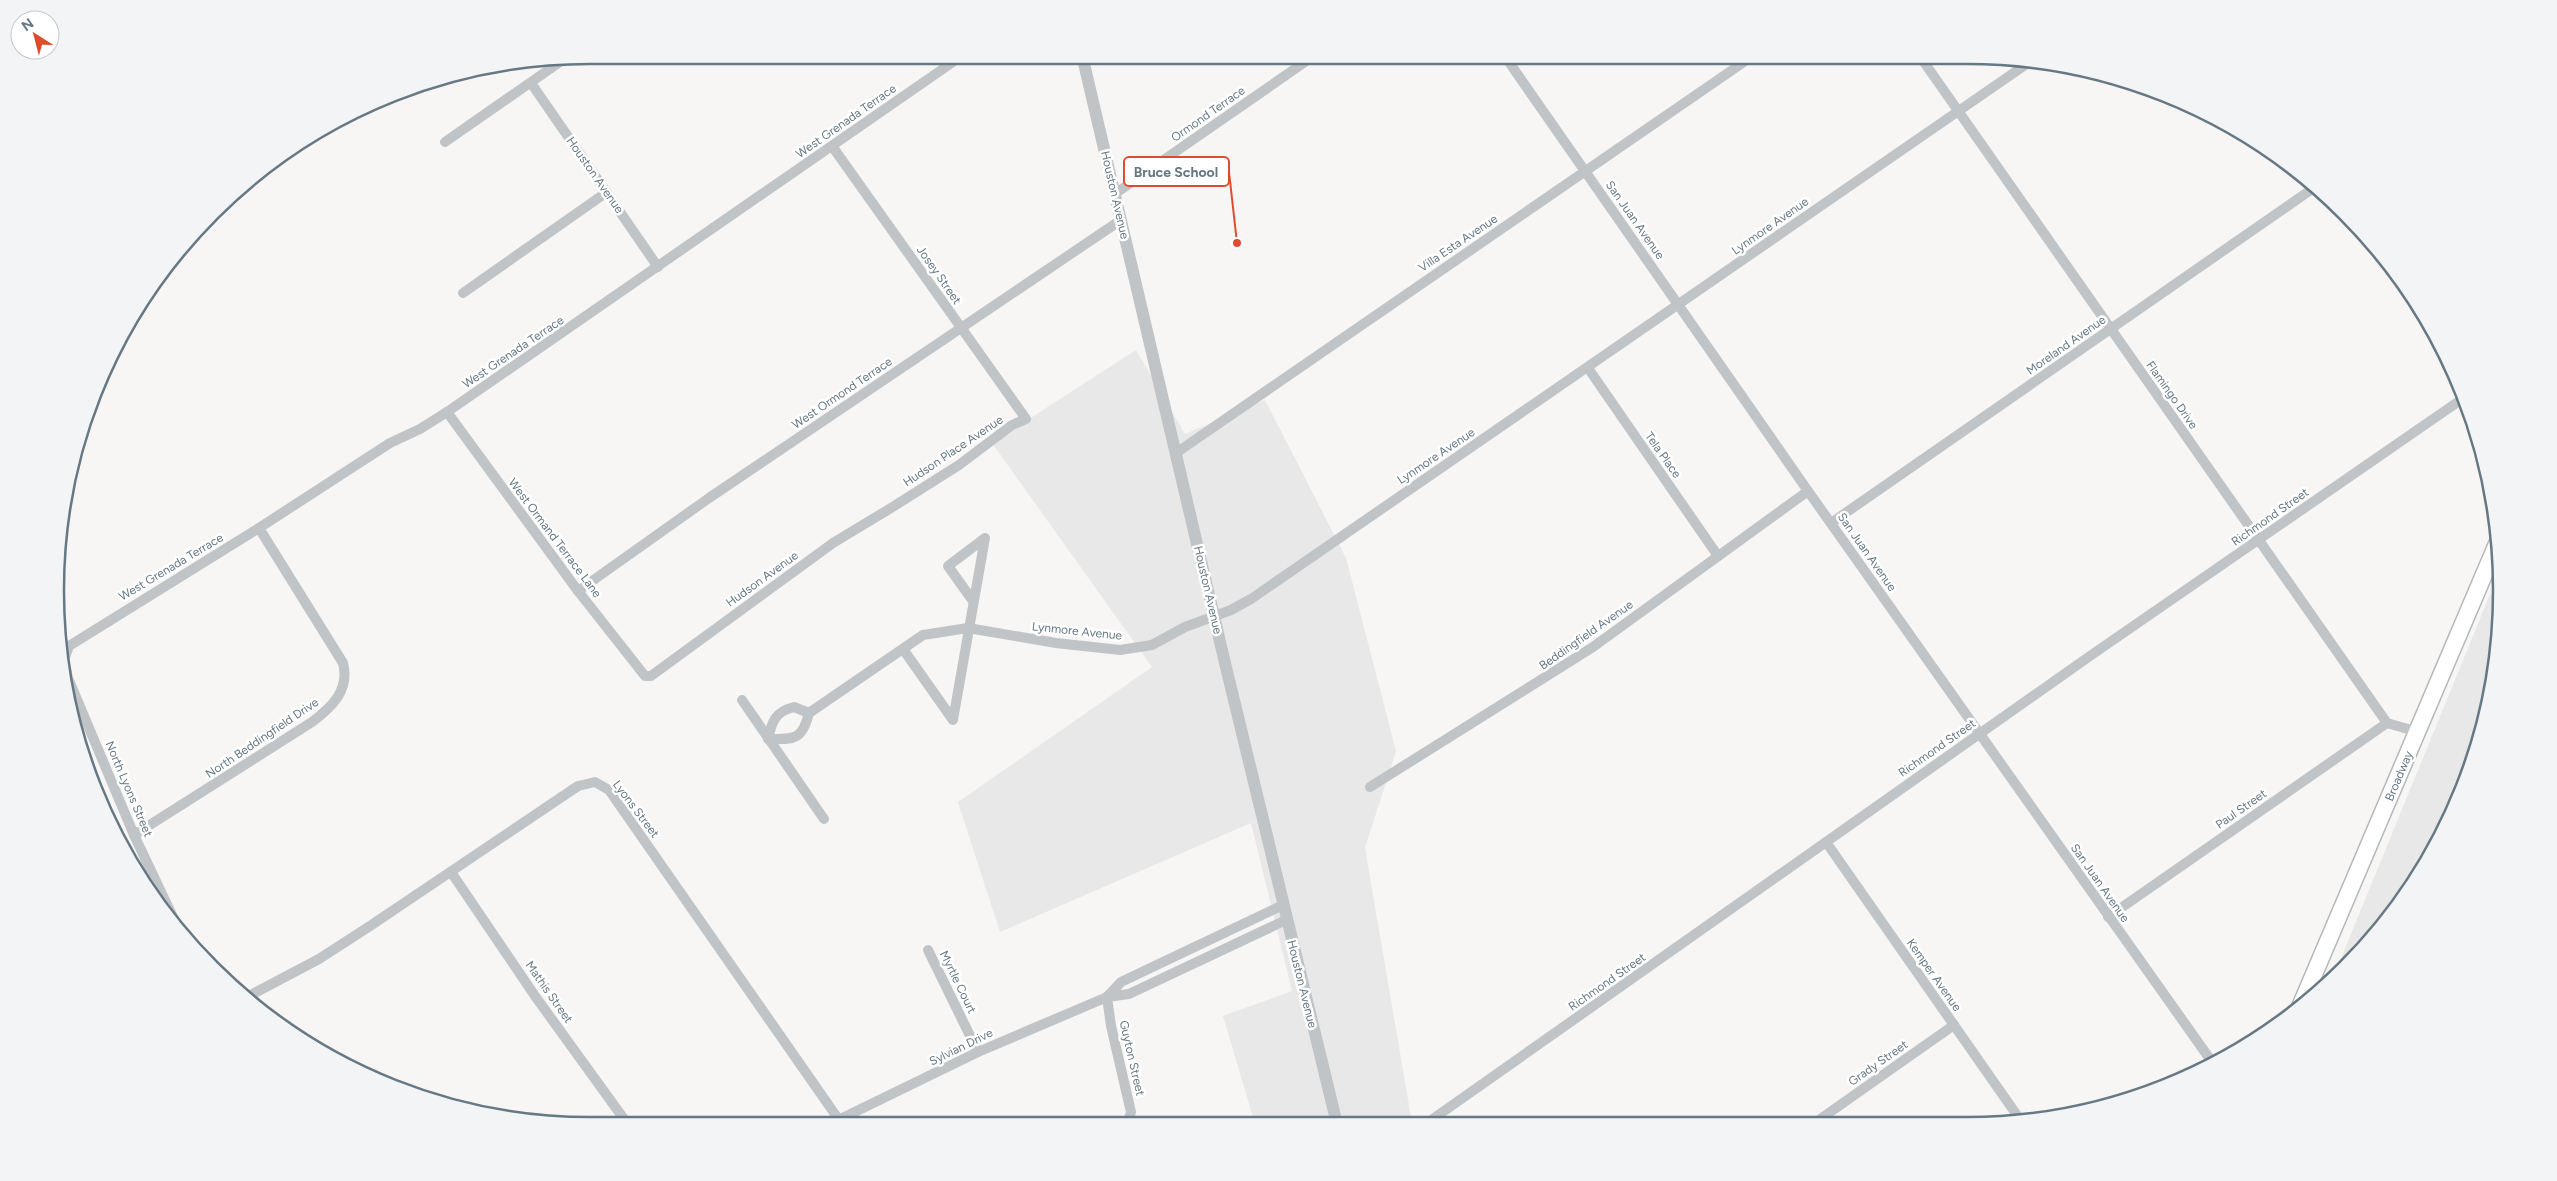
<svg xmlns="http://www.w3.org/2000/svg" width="2557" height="1181" viewBox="0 0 2557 1181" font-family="Figtree,sans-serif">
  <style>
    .built { fill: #e7e8e7 }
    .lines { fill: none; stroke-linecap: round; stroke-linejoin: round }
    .primary-casing { stroke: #b3b8bb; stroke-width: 19 }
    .minor { stroke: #c0c4c7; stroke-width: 10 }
    .tertiary { stroke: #c0c4c7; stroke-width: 12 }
    .primary { stroke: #fff; stroke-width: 16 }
    .labels { text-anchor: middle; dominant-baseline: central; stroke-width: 5; stroke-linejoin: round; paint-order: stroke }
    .street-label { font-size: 12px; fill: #667884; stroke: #fff }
    .rim { fill: none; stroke: #667884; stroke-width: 2.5 }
    .leader { fill: none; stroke: #de4c2c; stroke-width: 2 }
    .callout-dot { fill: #de4c2c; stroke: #fff; stroke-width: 2 }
    .callout { fill: #fff; stroke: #de4c2c; stroke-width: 2 }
    .callout-label { font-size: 14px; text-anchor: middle; font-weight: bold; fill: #667884 }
  </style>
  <rect width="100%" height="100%" fill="#f7f6f4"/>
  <g class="built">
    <polygon points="1136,350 1185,434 1265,400 1346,558 1396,751 1365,848 1412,1123 1255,1124 1223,1016 1292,991 1251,823 1000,932 958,802 1152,667 992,443"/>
    <polygon points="2500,570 2502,590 2492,695 2461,795 2392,916 2335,973"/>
  </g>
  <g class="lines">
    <g class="primary-casing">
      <polyline id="primary" points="2300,1007 2497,544"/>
    </g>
    <g class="minor">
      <polyline points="1504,55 1808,491 2212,1062"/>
      <polyline points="1919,55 2387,723 2418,732"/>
      <polyline points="531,83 658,267"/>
      <polyline points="445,142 567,57"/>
      <polyline points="1116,193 1315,55"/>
      <polyline points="463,293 607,192"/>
      <polyline points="1588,368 1718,556"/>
      <polyline points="447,412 578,591 645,676 651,676 666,665 833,543 891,508 959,465 1012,425 1026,419 832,146"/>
      <polyline points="1176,453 1754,55"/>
      <polyline points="1831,523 2315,187"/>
      <polyline points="578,591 709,498 1121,220"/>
      <polyline points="903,649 953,720 985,538 948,566 973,601"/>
      <polyline points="742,700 824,819"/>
      <path d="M809 713 794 707C775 712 772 721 768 739 794 739 802 741 809 713L923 635 968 628 1056 643 1120 650 1152 645 1185 627 1231 610 1251 599 2031 61"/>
      <polyline points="1370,787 1593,647 1808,491"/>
      <path d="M134 835 312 722C332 707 350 690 343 663L259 528"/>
      <polyline points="1826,842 2021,1121"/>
      <polyline points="451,872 535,996 629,1126"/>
      <polyline points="2108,917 2387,723"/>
      <polyline points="181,934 134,835 68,678 64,660 69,646 259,528 390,443 420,429 447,412 963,55"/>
      <polyline points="928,950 978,1052"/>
      <polyline points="1107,997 1121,982 1283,905"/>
      <polyline points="1107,997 1111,1026 1131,1112 1127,1124"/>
      <polyline points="245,998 319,959 370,926 578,786 595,782 609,790 839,1120"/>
      <polyline points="1816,1122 1954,1025"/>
      <polyline points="1427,1123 2090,656 2465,397"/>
      <polyline points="828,1125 978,1052 1107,997 1129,994 1286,920"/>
    </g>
    <polyline class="tertiary" points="1082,55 1225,663 1337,1124"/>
    <use href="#primary" class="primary"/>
  </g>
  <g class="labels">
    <g class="street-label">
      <text transform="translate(1208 114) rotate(-35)">Ormond Terrace</text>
      <text transform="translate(846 121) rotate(-35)">West Grenada Terrace</text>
      <text transform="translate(595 175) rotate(55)">Houston Avenue</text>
      <text transform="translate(1115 195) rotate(77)">Houston Avenue</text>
      <text transform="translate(1635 220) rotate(55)">San Juan Avenue</text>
      <text transform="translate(1770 226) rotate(-35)">Lynmore Avenue</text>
      <text transform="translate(1458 243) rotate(-34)">Villa Esta Avenue</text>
      <text transform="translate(939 275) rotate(55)">Josey Street</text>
      <text transform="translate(2066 345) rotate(-35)">Moreland Avenue</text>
      <text transform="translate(513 352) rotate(-34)">West Grenada Terrace</text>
      <text transform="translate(842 393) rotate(-34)">West Ormond Terrace</text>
      <text transform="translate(2172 395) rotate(55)">Flamingo Drive</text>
      <text transform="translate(953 451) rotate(-34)">Hudson Place Avenue</text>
      <text transform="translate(1663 455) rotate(55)">Tela Place</text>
      <text transform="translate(1436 456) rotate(-34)">Lynmore Avenue</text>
      <text transform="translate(2270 517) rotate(-35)">Richmond Street</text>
      <text transform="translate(555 538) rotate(53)">West Ormand Terrace Lane</text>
      <text transform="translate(1867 552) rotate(55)">San Juan Avenue</text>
      <text transform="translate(171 567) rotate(-31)">West Grenada Terrace</text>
      <text transform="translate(762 579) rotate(-36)">Hudson Avenue</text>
      <text transform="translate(1208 590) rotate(77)">Houston Avenue</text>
      <text transform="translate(1077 631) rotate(6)">Lynmore Avenue</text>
      <text transform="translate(1586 635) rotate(-35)">Beddingfield Avenue</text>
      <text transform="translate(262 738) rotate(-34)">North Beddingfield Drive</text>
      <text transform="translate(1937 748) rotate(-35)">Richmond Street</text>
      <text transform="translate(2399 776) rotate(-67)">Broadway</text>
      <text transform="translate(129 789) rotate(67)">North Lyons Street</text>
      <text transform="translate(636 809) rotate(53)">Lyons Street</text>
      <text transform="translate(2241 809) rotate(-35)">Paul Street</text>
      <text transform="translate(2100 883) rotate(55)">San Juan Avenue</text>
      <text transform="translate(1934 975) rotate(55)">Kemper Avenue</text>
      <text transform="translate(958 982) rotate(64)">Myrtle Court</text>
      <text transform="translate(1607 982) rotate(-35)">Richmond Street</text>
      <text transform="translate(1302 984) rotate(76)">Houston Avenue</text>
      <text transform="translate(549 992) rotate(55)">Mathis Street</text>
      <text transform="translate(961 1047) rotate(-26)">Sylvian Drive</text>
      <text transform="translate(1132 1058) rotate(77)">Guyton Street</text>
      <text transform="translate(1878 1063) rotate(-35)">Grady Street</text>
    </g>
  </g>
  <path d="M0 0H2557V1181H0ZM590 64H1967A526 526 0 0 1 2493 590V591A526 526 0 0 1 1967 1117H590A526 526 0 0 1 64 591V590A526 526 0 0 1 590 64Z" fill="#f3f4f5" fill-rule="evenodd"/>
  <path class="rim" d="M590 64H1967A526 526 0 0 1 2493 590V591A526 526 0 0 1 1967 1117H590A526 526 0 0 1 64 591V590A526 526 0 0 1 590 64Z"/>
  <path class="leader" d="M1237 243L1229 172"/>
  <circle class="callout-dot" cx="1237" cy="243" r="5"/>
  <rect class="callout" x="1124" y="157" width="105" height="29" rx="5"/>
  <g class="callout-label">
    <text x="1176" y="177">Bruce School</text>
  </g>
  <g transform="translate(35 35) rotate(324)"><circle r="24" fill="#ffffff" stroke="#c2c9ce"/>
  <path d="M0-4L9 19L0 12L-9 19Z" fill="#de4c2c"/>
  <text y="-8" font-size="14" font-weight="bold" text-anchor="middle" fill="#667884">N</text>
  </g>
</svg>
